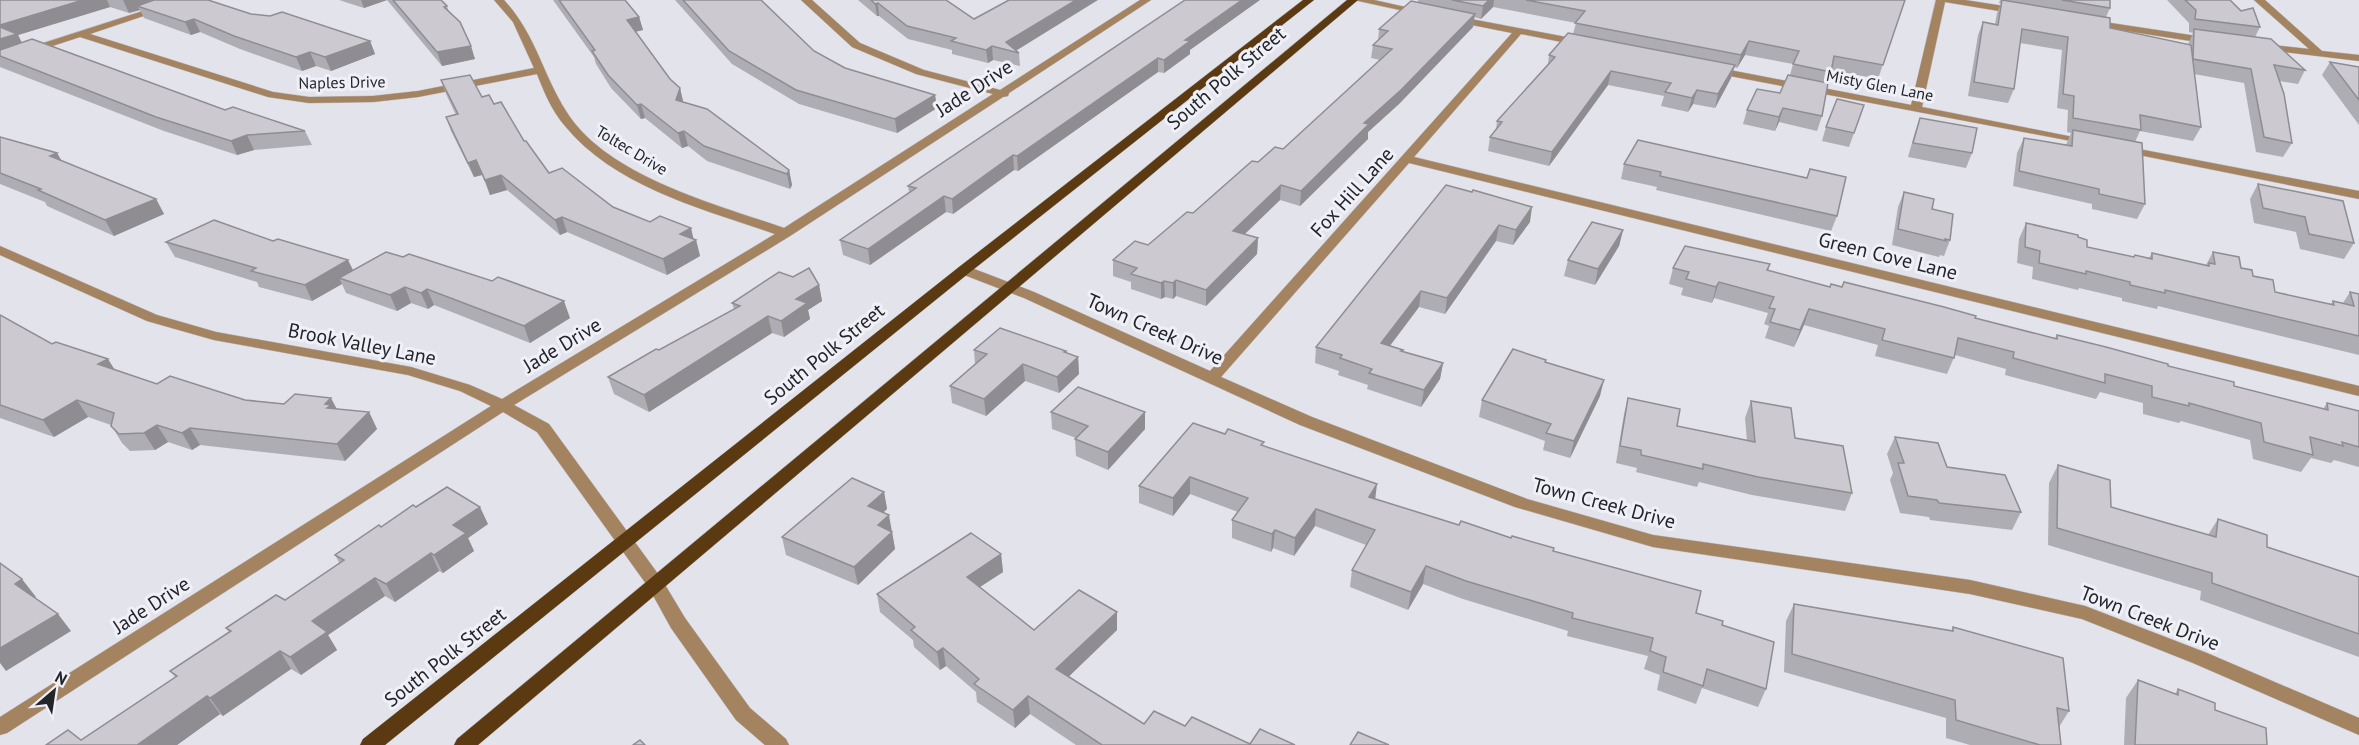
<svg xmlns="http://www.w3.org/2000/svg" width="2359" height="745" viewBox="0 0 2359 745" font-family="'PT Sans',sans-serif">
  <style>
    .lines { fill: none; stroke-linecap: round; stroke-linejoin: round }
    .minor-casing { stroke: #c0c1c8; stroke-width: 1 }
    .major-casing { stroke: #c0c1c8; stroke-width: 1 }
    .minor { fill: #a48361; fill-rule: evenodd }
    .major { fill: #5b3a12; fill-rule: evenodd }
    .wall { fill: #afadb4 }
    .shaded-wall { fill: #8f8d92 }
    .building { fill: #ccc9d1; stroke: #8f8d92; stroke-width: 1.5 }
    .labels { text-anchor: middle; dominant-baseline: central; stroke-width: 6; stroke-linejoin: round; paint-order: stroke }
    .far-street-label { font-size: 16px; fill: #242528; stroke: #eff0f8 }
    .street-label { font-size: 20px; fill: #242528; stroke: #eff0f8 }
  </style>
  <rect width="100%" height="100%" fill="#e2e3eb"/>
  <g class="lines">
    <g class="minor-casing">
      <g id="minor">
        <path d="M177 0H191L90 34 273 92 309 97 373 96 418 91 534 68 513 22 494 0H504C536 35 542 73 566 111 606 176 715 204 784 228L993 94 916 74 852 47 801 0H812L860 43 924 70 1000 90 1140 0H1151L1009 93 1008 96 1003 97 790 236 514 405 549 424 661 578 685 618 750 708 786 739 789 745H765L736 720 671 628 649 588 537 432 503 412 7 733 0 735V717L491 406 460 391 408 375 214 340 147 321 0 255V246L157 315 216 332 411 367 470 385 502 399 775 234C703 209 615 187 565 126 552 111 544 92 537 74L418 97 373 102 309 103 268 97 80 37 0 63V57Z"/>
        <polygon points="1354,0 1374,0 1428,12 1423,15"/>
        <polygon points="1936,0 1965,0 2017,8 2022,11 2017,14 1945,2 1922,107 2088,140 2092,141 2092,145 1714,73 1709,70 1714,67 1911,105"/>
        <polygon points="2254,0 2265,0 2322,51 2359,55 2359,61 2260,49 2259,47 2264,44 2309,49"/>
        <polygon points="1455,16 1582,40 1587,43 1582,46 1521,34 1414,157 2359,386 2359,396 1409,163 1221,377 1312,417 1527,499 1653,535 1970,580 2085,606 2207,653 2359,718 2359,735 2193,663 2082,619 1970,594 1653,547 1515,507 1300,425 1024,298 959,273 957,270 959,267 969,267 1034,292 1210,371 1512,33 1452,21 1452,17"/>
        <polygon points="2091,20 2210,38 2215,41 2210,44 2088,25 2088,21"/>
        <polygon points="2123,146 2359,191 2359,199 2119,151 2117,149"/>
      </g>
    </g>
    <g class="major-casing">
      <g id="major">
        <polygon points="1303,0 1314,0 969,273 385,745 360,745 363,739 959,267"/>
        <polygon points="1347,0 1358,0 478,745 454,745 457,739"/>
      </g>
    </g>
    <use href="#minor" class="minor"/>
    <use href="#major" class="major"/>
  </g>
  <g class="wall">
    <polygon points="0,0 208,0 251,14 370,41 375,54 331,71 316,66 302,71 240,49 200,32 191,35 144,18 140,10 129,13 110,7 18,35 22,43 225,110 305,131 312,145 254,150 237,155 164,131 0,67"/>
    <polygon points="339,0 441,0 447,6 449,12 475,59 442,66 387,0 364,8"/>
    <polygon points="553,0 625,0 639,17 643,30 635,32 670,79 680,88 683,102 789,170 792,185 790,189 707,161 688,146 682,148 645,118 641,119 611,88 596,64 594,57"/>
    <polygon points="675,0 761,0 814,51 845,68 935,95 937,108 897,133 799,104 732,64"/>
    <polygon points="858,0 946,0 1019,53 1020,66 993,60 988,63 952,54 952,50 908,39 879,16 877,16"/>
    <polygon points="1185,0 1190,54 1164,73 1158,72 1018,171 1014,170 953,214 946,212 870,265 843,255 840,240 909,192 908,186"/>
    <polygon points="1418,0 1905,0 1878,79 1831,70 1827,83 1822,116 1817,131 1779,122 1775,131 1743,124 1747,110 1780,93 1790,75 1793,64 1745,55 1737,68 1734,67 1731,78 1715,108 1693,104 1688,112 1661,106 1664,96 1608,85 1549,166 1488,151 1490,137 1496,130 1497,121 1548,64 1549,55 1573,34 1576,23 1493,7 1481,19 1474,17 1473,27 1399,104 1368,132 1368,139 1300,206 1280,200 1245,234 1258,238 1257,254 1206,306 1176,296 1173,299 1165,297 1161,299 1131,289 1131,282 1113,276 1113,260 1148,245 1193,213 1258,162 1283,149 1380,60 1371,58 1373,45 1378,41 1379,29 1418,3"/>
    <polygon points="2000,0 2110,0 2110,8 2106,17 2110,28 2188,44 2193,33 2189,32 2189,23 2167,0 2230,0 2260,27 2255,37 2305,70 2298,84 2279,81 2292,143 2283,157 2256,152 2244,83 2194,74 2201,127 2193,141 2140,131 2135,142 2145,204 2137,219 2092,209 2092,204 2013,186 2017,153 2024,138 2066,145 2071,133 2067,132 2068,110 2057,108 2062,50 2020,43 2014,89 2008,103 1968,96 1978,35 1983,22 1995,24 1997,13 2001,4 1999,3"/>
    <polygon points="2330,62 2359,67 2359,125 2322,75"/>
    <polygon points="441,80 482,97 494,104 549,173 613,207 650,222 691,228 693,239 696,240 700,256 667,275 567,232 560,235 507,190 490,195 482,175 474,177 451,131 446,117 456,115 446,94"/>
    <polygon points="1864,105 1849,147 1822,141 1826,127"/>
    <polygon points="1920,118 1972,153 1966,168 1908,157 1915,132"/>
    <polygon points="0,137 57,153 61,161 156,199 164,214 114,236 47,206 45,202 0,184"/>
    <polygon points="1624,164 1807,178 1837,216 1831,231 1656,190 1657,187 1621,179"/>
    <polygon points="2258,184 2354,243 2344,259 2300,249 2296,232 2254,223 2250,199"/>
    <polygon points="1446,185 1530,222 1513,245 1496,241 1445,314 1419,307 1390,346 1402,352 1443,363 1440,379 1421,407 1367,389 1368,385 1338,375 1339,371 1315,363 1316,347"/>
    <polygon points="1904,192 1932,209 1950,240 1944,256 1940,255 1939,257 1892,245 1898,207"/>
    <polygon points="2026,223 2078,237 2087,247 2133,257 2135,255 2149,258 2152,253 2206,265 2213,252 2253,276 2275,292 2330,305 2333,301 2343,303 2350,292 2359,294 2359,355 2158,306 2157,309 2122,301 2122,298 2079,288 2078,290 2032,279 2033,267 2017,263 2019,239"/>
    <polygon points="1623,230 1619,246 1595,285 1564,276 1568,260"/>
    <polygon points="166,242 353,270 570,318 530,343 434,305 428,309 411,303 397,311 346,293 342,284 312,301 259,287 257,282 175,257"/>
    <polygon points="1770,264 1768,271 1830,287 1975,318 2055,338 2057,335 2234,386 2323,409 2327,403 2359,411 2359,467 2334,460 2331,463 2311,458 2301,472 2253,459 2250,440 2181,421 2179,423 2143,414 2143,403 2100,392 2096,399 2005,375 2006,369 1955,355 1947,374 1875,356 1878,345 1804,325 1794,347 1765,338 1769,326 1764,324 1768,313 1714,298 1712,303 1681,295 1683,288 1669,284 1673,268"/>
    <polygon points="819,285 822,301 808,310 810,319 784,337 772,333 649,412 614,394 608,377 734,309 732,303"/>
    <polygon points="0,315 52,344 115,370 157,384 245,400 369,412 377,429 345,461 200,445 192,450 168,442 155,450 130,451 122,443 111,425 88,417 54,437 0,418"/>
    <polygon points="974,350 1066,351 1066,353 1078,357 1079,374 1059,393 1025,381 986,416 952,403 950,386 975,364"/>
    <polygon points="1545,362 1600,396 1570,458 1543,450 1545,441 1479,417 1482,400"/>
    <polygon points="1628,398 1677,426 1747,441 1745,418 1751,401 1795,438 1852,493 1845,511 1752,495 1699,482 1697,487 1636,472 1637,468 1616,463 1624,414"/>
    <polygon points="1051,412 1145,429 1108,470 1076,456 1075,439 1076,438 1052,429"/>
    <polygon points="1225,434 1263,446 1375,499 1459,525 1511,538 1553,551 1696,613 1722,625 1766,689 1758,707 1702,688 1696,704 1657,690 1660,675 1644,669 1648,656 1567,636 1568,631 1463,599 1423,584 1408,610 1350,587 1352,570 1366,545 1315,526 1294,556 1273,548 1271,552 1232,538 1232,520 1238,512 1190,494 1173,516 1139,503 1139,486"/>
    <polygon points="1895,437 1947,467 2021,512 2012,530 1930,520 1929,517 1900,513 1890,480 1893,473 1887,454"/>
    <polygon points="2058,465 2111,507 2208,535 2218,519 2267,547 2359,577 2359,657 2200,600 2201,591 2048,545 2049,483"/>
    <polygon points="884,492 887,509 883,513 892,532 895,549 858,585 786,555 782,537"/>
    <polygon points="416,507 488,524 468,538 474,551 443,573 439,571 395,602 385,596 328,635 337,650 301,675 291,669 223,716 220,714 177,745 46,745 81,740 175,677 170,671 229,632 226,628 285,600 340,564 335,555"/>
    <polygon points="1001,554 1003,572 980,587 1034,630 1117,612 1117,630 1069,676 1144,724 1185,726 1250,744 1295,745 1076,745 1030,714 1015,728 977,702 976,692 946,666 940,670 914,647 913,640 880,612 877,594"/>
    <polygon points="1794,604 1951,631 1953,627 2069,711 2059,727 2061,745 1970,745 1946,738 1946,718 1784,672 1786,621"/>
    <polygon points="2138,680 2175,694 2178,689 2215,710 2267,745 2124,745 2126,698"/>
  </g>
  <g class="shaded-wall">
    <polygon points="83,0 107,0 110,7 18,35 24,47 0,55 0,25"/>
    <polygon points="123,0 170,0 137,6 140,10 129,13"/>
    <polygon points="361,0 387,0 364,8"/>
    <polygon points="1076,0 1098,0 1014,52 1006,42"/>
    <polygon points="1242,0 1260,0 1190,50 1190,54 1164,73 1164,60 1185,40"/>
    <polygon points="1489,0 1494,0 1493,7 1481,19 1483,6"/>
    <polygon points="878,3 879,16 877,16 875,4"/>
    <polygon points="1475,14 1473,27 1399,104 1368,132 1368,139 1300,206 1301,191 1364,123"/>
    <polygon points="639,17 643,30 630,33 627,20"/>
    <polygon points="194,19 200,32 191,35 185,22"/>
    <polygon points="370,41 375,54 331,71 325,57"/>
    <polygon points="1749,41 1745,55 1737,68 1741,55"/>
    <polygon points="471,46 475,59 442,66 437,52"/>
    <polygon points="992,46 993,60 988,63 986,50"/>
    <polygon points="310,52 316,66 302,71 296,57"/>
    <polygon points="1158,58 1158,72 1018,171 1017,156"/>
    <polygon points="1735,65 1731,78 1715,108 1718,94"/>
    <polygon points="1611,71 1608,85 1549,166 1552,152"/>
    <polygon points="680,88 683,101 679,114 676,100"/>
    <polygon points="1697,90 1693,104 1688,112 1692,98"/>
    <polygon points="935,95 937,108 897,133 895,119"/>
    <polygon points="641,104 645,118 641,119 637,105"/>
    <polygon points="1783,108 1779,122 1775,131 1779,117"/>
    <polygon points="684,131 688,146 682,148 678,133"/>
    <polygon points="247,135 254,150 237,155 231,141"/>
    <polygon points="57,153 66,168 50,156"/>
    <polygon points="1013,155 1014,170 953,214 952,199"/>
    <polygon points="476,160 482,175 474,177 468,163"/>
    <polygon points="789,170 792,185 790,189 787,174"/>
    <polygon points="501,175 507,190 490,195 485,180"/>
    <polygon points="1281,185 1280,200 1232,246 1233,231"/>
    <polygon points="944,196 946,212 870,265 868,249"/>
    <polygon points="156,199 164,214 114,236 105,220"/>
    <polygon points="1532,207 1530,222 1513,245 1516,230"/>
    <polygon points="562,217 567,232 560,235 555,220"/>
    <polygon points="1499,225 1496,241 1445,314 1447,298"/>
    <polygon points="691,228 694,241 696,240 700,256 667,275 663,259 680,234"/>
    <polygon points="1623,230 1619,246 1595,285 1598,269"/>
    <polygon points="1258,238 1257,254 1206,306 1206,290"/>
    <polygon points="348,260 356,276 339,278 342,284 312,301 305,285"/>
    <polygon points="1176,280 1176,296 1173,299 1173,283"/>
    <polygon points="1164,281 1165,297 1161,299 1161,283"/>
    <polygon points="1719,282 1714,298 1712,303 1716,287"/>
    <polygon points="819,285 822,301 808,310 810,319 784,337 781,321 796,299"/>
    <polygon points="405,287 411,303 397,311 390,295"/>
    <polygon points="427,289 434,305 428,309 421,293"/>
    <polygon points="1421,291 1419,307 1379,360 1381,343"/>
    <polygon points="564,301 570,318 530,343 524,326"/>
    <polygon points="1809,309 1804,325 1794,347 1800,330"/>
    <polygon points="768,316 772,333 649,412 644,395"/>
    <polygon points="1078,357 1079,374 1059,393 1057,377"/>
    <polygon points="108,359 118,375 98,364"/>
    <polygon points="1443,363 1440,379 1421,407 1424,390"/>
    <polygon points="1023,364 1025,381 986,416 984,399"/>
    <polygon points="1604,380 1600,396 1570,458 1574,441"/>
    <polygon points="331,398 340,415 338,417 325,404"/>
    <polygon points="77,400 88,417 54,437 43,420"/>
    <polygon points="369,412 377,429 345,461 337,444"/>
    <polygon points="1145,412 1145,429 1108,470 1108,452"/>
    <polygon points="157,425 168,442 155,450 144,433"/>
    <polygon points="190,428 200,445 192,450 182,433"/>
    <polygon points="1190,477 1190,494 1173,516 1173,498"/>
    <polygon points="1377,484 1375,501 1369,497"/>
    <polygon points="884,492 887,509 871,523 868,506"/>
    <polygon points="480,507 488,524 468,538 474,551 443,573 434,555 453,525"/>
    <polygon points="1316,509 1315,526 1294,556 1295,538"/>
    <polygon points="889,515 895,549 858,585 854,567 878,525"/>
    <polygon points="1275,530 1273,548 1271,552 1272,534"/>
    <polygon points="431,553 439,571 395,602 386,584"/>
    <polygon points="1001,554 1003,572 969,594 967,577"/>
    <polygon points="1426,566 1423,584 1408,610 1411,592"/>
    <polygon points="375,578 385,596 328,635 337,650 301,675 290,657 312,621"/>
    <polygon points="22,579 36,597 28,602 15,584"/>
    <polygon points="1117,612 1117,630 1058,687 1056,669"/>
    <polygon points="58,614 71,631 6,671 0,663 0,648"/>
    <polygon points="943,648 946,666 940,670 937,652"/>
    <polygon points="280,651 291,669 223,716 210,698"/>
    <polygon points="207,696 220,714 177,745 137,745"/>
    <polygon points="1028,696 1030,714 1015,728 1013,710"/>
  </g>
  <g class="building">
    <polygon points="0,0 83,0 0,25"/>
    <polygon points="154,0 208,0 251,14 270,16 282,12 370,41 325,57 310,52 296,57 234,36 194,19 185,22 137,6"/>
    <polygon points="393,0 441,0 447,6 444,7 460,22 471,46 437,52"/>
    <polygon points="559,0 625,0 639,17 627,20 670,79 680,88 676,100 707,109 789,170 787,174 704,146 684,131 678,133 641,104 637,105 608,75 592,51 595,50"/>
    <polygon points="683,0 761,0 814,51 845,68 935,95 895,119 796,90 729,51"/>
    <polygon points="871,0 946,0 974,19 1009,0 1076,0 1006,42 1019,53 992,46 986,50 951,41 956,38 907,26 878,3 875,4"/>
    <polygon points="1185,0 1242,0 1185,40 1190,41 1164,60 1158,58 1017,156 1013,155 952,199 944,196 868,249 840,240 916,188 908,186"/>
    <polygon points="1452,0 1489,0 1483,6"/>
    <polygon points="1526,0 1905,0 1883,65 1834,56 1831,72 1793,64 1799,51 1749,41 1741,55 1575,23 1585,11"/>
    <polygon points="2002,0 2110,18 2110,28 2191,45 2201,127 2140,115 2141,130 2073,118 2074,96 2063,94 2068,37 2022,29 2014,89 1974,82 1983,22 1998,25"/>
    <polygon points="2062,0 2110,0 2110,8"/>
    <polygon points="2185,0 2230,0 2241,11 2253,8 2260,27 2195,19 2196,10"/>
    <polygon points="1411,1 1475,14 1401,90 1364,123 1369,124 1301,191 1281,185 1233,231 1258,238 1206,290 1176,280 1173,283 1164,281 1161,283 1131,274 1137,268 1113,260 1135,241 1148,245 1187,212 1193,213 1252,161 1258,162 1275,147 1283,149 1392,49 1373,45 1388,31 1379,29"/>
    <polygon points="0,27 17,34 0,39"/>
    <polygon points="2194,29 2271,39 2305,70 2274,65 2284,94 2292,143 2264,137 2251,69 2193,59"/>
    <polygon points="1568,33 1735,65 1718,94 1697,90 1692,98 1665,92 1671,83 1611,71 1552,152 1490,137 1502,122 1497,121 1555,57 1549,55"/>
    <polygon points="32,39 225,110 233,107 305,131 247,135 231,141 156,117 0,56 0,50"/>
    <polygon points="2330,62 2359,67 2359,100"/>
    <polygon points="470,75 482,97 489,95 494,104 501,102 524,141 526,141 549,173 562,168 613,207 650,222 660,216 691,228 680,234 696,240 663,259 562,217 555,220 501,175 485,180 476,160 468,163 446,117 458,114 441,80"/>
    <polygon points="1788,75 1828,83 1822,116 1783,108 1779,117 1747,110 1757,89 1780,93"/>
    <polygon points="1837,99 1864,105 1854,133 1826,127"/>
    <polygon points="1920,118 1977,128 1972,153 1913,143"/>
    <polygon points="2073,130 2142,143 2145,204 2099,194 2099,189 2019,171 2024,138 2072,146"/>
    <polygon points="0,137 57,153 50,156 156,199 105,220 38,190 41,189 0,173"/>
    <polygon points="1638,140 1807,178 1810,169 1846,177 1837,216 1660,176 1661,172 1624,164"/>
    <polygon points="2258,184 2343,201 2354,243 2309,234 2305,217 2263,208"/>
    <polygon points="1446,185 1472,192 1473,190 1532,207 1516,230 1499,225 1447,298 1421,291 1381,343 1403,350 1401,351 1443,363 1424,390 1369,373 1372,369 1340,358 1342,355 1316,347"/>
    <polygon points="1904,192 1934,199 1932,209 1953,214 1950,240 1945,239 1946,241 1898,229"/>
    <polygon points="214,220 273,241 278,239 348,260 305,285 251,271 256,268 166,242"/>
    <polygon points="1592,222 1623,230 1598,269 1568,260"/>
    <polygon points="2026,223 2078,235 2078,237 2087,240 2087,247 2134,257 2135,255 2152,259 2152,253 2209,266 2209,263 2215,264 2213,252 2239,257 2241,268 2252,270 2253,276 2273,280 2275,292 2334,305 2333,301 2354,306 2350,292 2359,294 2359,336 2165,290 2165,293 2130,285 2130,282 2086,271 2086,274 2039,263 2040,251 2025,247"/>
    <polygon points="1685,246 1770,264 1767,270 1830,287 1831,284 1842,287 1844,282 1944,307 1976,316 1975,318 2057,339 2057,335 2106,347 2168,364 2168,366 2234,382 2234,386 2328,410 2327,403 2359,411 2359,447 2342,442 2343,446 2310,437 2313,455 2264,442 2261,423 2189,403 2189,406 2152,397 2152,386 2105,374 2105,383 2013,358 2014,352 1958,338 1954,358 1882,340 1885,329 1809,309 1800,330 1770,322 1775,309 1769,308 1774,297 1719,282 1716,287 1686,279 1689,272 1673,268"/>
    <polygon points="386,252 403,257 409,254 492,281 498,277 564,301 524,326 427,289 421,293 405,287 390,295 339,278"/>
    <polygon points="809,268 819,285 796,299 807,303 781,321 768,316 644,395 608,377 656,349 659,350 740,306 732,303 779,272 793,277"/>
    <polygon points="0,315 52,344 56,342 108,359 98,364 157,384 170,376 245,400 284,404 295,394 331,398 325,404 331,405 327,408 369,412 337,444 190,428 182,433 157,425 144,433 119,434 111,426 114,413 77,400 43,420 0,405"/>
    <polygon points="1000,328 1066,351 1064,352 1078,357 1057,377 1023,364 984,399 950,386 987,354 974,350"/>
    <polygon points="1513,349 1546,360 1545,362 1604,380 1574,441 1546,433 1551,424 1482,400"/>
    <polygon points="1078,387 1145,412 1108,452 1075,439 1088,426 1051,412"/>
    <polygon points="1628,398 1680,409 1677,426 1755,442 1751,401 1791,408 1795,438 1843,446 1852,493 1758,477 1703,464 1703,469 1641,455 1641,450 1620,446"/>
    <polygon points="1193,423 1225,434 1228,429 1264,442 1261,445 1377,484 1369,497 1459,525 1461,521 1511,538 1512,536 1554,548 1553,551 1701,591 1696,613 1723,621 1722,625 1774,642 1766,689 1707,669 1703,686 1663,672 1666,657 1650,651 1653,638 1572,618 1573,613 1466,581 1426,566 1411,592 1352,570 1375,530 1316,509 1295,538 1275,530 1272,534 1232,520 1248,498 1190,477 1173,498 1139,486"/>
    <polygon points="1895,437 1938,443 1947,467 2005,475 2021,512 1939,503 1937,500 1908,496 1898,463 1904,463"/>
    <polygon points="2058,465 2110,480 2111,507 2216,537 2218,519 2267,535 2267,547 2359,577 2359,634 2212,583 2212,573 2057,528"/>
    <polygon points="852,478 884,492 868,506 889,515 878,525 892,532 854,567 782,537"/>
    <polygon points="447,487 480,507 453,525 466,533 434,555 431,553 386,584 375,578 312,621 327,632 290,657 280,651 210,698 207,696 137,745 46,745 68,730 81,740 177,676 170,671 231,631 226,628 276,595 285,600 344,560 335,555 379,525 381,527 413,505 416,507"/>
    <polygon points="971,533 1001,554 967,577 1034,630 1079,590 1117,612 1056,669 1144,724 1154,711 1185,726 1192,717 1250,744 1260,729 1295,745 1102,745 1028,696 1013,710 974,684 979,679 943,648 937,652 911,630 915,627 877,594"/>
    <polygon points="0,563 22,579 15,584 58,614 0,648"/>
    <polygon points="1794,604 1953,631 1953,627 2063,658 2069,711 2057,708 2061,745 2040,745 1956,720 1955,700 1792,654"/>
    <polygon points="2138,680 2178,695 2178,689 2215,703 2215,710 2266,728 2267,745 2135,745"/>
    <polygon points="1358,732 1389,745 1350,745"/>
    <polygon points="640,740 645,745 633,745"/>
  </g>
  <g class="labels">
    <g class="far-street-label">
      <text transform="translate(342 82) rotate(-1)">Naples Drive</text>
      <text transform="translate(1880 85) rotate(11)">Misty Glen Lane</text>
      <text transform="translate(632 150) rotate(31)">Toltec Drive</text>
    </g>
    <g class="street-label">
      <text transform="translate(1226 78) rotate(-40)">South Polk Street</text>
      <text transform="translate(974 88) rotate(-33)">Jade Drive</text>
      <text transform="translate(1352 192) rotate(-48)">Fox Hill Lane</text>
      <text transform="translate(1888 256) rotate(14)">Green Cove Lane</text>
      <text transform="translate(1155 329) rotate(24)">Town Creek Drive</text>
      <text transform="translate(362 344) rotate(11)">Brook Valley Lane</text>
      <text transform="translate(562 345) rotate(-31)">Jade Drive</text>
      <text transform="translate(824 354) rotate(-39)">South Polk Street</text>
      <text transform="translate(1604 503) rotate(15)">Town Creek Drive</text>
      <text transform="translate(151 605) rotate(-33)">Jade Drive</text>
      <text transform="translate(2150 618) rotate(21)">Town Creek Drive</text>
      <text transform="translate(445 657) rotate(-38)">South Polk Street</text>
    </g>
  </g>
  <g transform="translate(54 691) rotate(29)" stroke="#eff0f8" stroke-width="4.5" paint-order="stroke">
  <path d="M0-4.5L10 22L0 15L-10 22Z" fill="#242528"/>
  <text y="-9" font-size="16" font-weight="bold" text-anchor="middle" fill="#242528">N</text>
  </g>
</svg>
